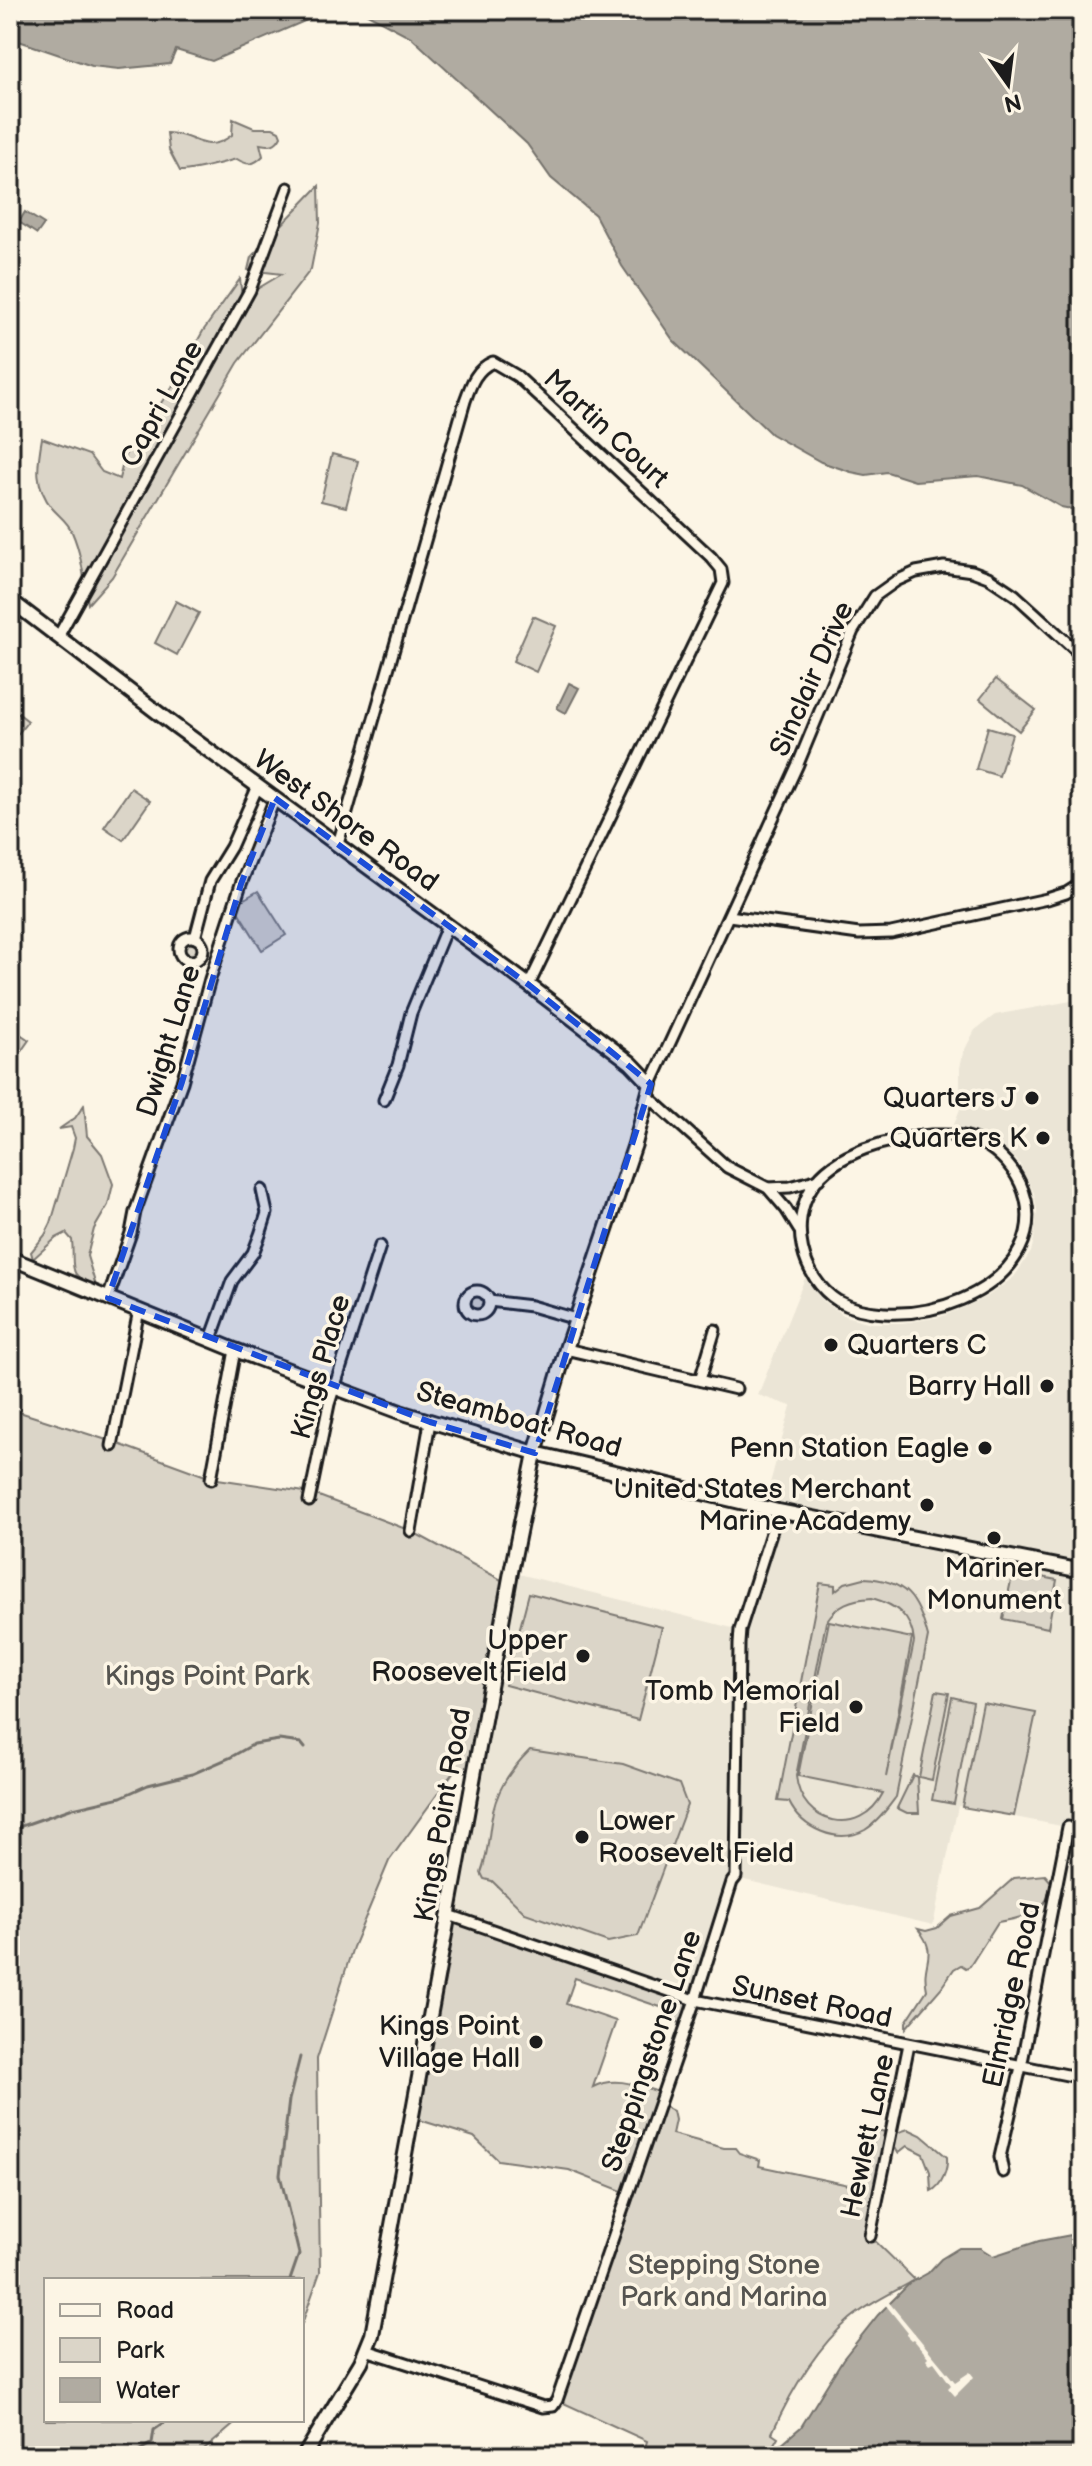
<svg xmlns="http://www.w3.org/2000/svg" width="1092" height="2466" viewBox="0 0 1092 2466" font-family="'Balsamiq Sans',sans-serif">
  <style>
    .built { fill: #ebe5d6 }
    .green { fill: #dbd5c8; stroke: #7c7872; stroke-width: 2; fill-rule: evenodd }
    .water { fill: #b0aba1; stroke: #75726c; stroke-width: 2 }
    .pier { fill: #fcf5e5 }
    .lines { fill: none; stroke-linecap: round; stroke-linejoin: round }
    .stream { stroke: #75726c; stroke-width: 3 }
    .street-casing { stroke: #1c1c1c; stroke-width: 15 }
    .secondary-casing { stroke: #1c1c1c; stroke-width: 18 }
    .street { stroke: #fcf5e5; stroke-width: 9 }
    .secondary { stroke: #fcf5e5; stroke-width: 12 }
    .marked { fill: #1d4ed8; fill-opacity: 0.2; stroke: #1d4ed8; stroke-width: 6; stroke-dasharray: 16 10; stroke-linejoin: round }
    .poi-dot { fill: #1c1c1c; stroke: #fcf5e5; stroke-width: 3 }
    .labels { text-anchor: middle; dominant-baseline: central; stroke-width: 7; stroke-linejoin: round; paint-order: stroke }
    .street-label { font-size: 28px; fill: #1c1c1c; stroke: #fcf5e5 }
    .poi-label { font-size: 28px; fill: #1c1c1c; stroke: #fcf5e5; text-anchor: end }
    .park-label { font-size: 28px; fill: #555450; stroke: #fcf5e5 }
  </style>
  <rect width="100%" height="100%" fill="#fcf5e5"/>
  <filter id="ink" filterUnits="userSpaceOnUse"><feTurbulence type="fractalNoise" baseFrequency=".0125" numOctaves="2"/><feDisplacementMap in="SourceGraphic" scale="16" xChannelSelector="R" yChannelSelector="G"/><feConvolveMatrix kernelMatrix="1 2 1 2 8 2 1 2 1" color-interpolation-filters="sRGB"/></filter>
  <g filter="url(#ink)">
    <polygon class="built" points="1082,999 1082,1830 958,1806 933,1925 736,1878 695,2000 449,1915 511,1572 740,1630 778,1511 766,1498 791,1406 758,1395 805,1278 823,1301 845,1316 871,1323 902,1323 940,1317 965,1307 988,1296 1014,1277 1031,1252 1034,1239 1037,1211 1034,1193 1019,1163 1003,1147 985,1135 953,1127 960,1109 960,1068 963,1053 975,1030 995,1015"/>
    <g class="green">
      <path d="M233 119 254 128H273L279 131 281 136C276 146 270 146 260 144L263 156C254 165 248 166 237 159 221 163 194 171 180 171L169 150 167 133C197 134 204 156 232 135Z"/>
      <path d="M319 186 320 223 311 269 238 363 112 577 88 604C84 580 82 555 72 532 68 522 59 516 52 508 34 485 37 466 42 438L89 455 102 472 119 479 125 455 172 387 203 331 240 279 242 298 282 274 248 270 251 257Z"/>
      <polygon points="332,454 358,461 346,507 321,501"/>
      <polygon points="176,601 199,613 177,655 155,643"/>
      <polygon points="533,616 556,626 536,672 513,661"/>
      <polygon points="996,679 1036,710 1019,731 980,699"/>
      <polygon points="10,707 28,721 10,744"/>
      <polygon points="988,727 1012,734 999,776 976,769"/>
      <polygon points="131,788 150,801 123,840 104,827"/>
      <polygon points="258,891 286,935 262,950 234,905"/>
      <circle cx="191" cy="949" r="9"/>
      <polygon points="10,1027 29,1040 10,1067"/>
      <path d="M84 1105 87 1136 102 1154 113 1184 108 1205 94 1229 87 1256 96 1286C65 1276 75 1265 72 1240L66 1233 56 1238 33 1259 31 1252 45 1235 51 1223 73 1148 75 1138 71 1127 59 1129 75 1118Z"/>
      <circle cx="477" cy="1302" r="9"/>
      <polygon points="10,1409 113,1442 211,1478 311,1493 411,1531 509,1584 474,1777 457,1767 389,1861 353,1947 317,2059 320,2272 302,2324 302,2280 46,2280 46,2420 239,2420 197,2456 10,2456"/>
      <polygon points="1013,1571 1057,1580 1048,1628 1003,1619"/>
      <path d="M864 1578C906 1580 918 1598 928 1637L896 1797C887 1809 878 1822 865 1830 838 1845 802 1829 789 1802L778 1801 820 1583 835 1585V1591L845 1583ZM872 1598C896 1605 912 1616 914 1642L886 1777 912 1638 829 1621 798 1776 883 1793C860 1839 801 1825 796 1776L826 1622C837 1604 851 1599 872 1598Z"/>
      <polygon points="529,1593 662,1627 638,1720 505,1685"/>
      <polygon points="936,1691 949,1693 932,1780 919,1777"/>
      <polygon points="952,1697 973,1702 954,1804 932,1800"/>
      <polygon points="983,1703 1036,1713 1014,1816 962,1807"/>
      <path d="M530 1750 623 1764 679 1784 687 1805 638 1936 608 1942 525 1913 492 1881 484 1879 481 1873C488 1855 488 1840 491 1822 495 1792 509 1771 530 1750Z"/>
      <polygon points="913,1775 917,1777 919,1813 907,1813 897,1808"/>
      <path d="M1045 1875 1052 1883C1049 1912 1023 1918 998 1922L970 1966 966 1968 961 1965 954 1969 941 1988 906 2028V2022L927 1990C920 1960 940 1957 918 1929L926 1931 937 1928 951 1916 980 1908 1014 1878Z"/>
      <path d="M449 1915 695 2000 684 2030 679 2028 681 2023 670 2020 672 2011 575 1978 566 2004 616 2021 593 2087C615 2075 639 2086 662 2093L659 2104 673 2111 675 2120 672 2134 724 2148H735L739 2153 760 2160 759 2166 863 2188 876 2130 891 2133 870 2236 915 2280C894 2292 869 2303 850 2319 816 2348 790 2393 772 2433L778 2437 767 2456H643L647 2441 557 2400 627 2193 569 2170 498 2160 474 2137 410 2117Z"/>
      <path d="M908 2129 921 2135 947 2157C948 2169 942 2186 931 2191L930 2172 923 2154 907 2146 898 2153 893 2144 896 2133Z"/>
    </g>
    <g class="water">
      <polygon points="10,10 330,10 212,61 176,50 170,64 119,69 92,66 10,38"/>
      <polygon points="360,10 1082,10 1082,511 1061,507 1022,485 978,476 915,481 887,472 866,475 851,472 821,462 771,434 673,340 622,266 595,215 551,178 527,144 411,37"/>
      <polygon points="25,212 44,224 37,234 19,222"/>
      <polygon points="569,683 579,688 566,713 557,708"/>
      <polygon points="1082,2233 1082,2456 767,2456 801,2427 843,2359 878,2315 910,2283 928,2273 941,2259 959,2248 980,2248 993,2256 1039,2241"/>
    </g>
    <polygon class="pier" points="887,2300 955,2382 970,2372 974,2377 955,2396 948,2388 951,2385 934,2362 930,2364 926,2359 928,2357 913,2339 911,2340 906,2335 908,2333 884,2303"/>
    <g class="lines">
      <g class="stream">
        <polyline points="10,1830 73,1808 121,1797 148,1785 192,1774 231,1757 254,1744 279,1740 301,1743 305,1748"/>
        <polyline points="290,2280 299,2254 280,2175 289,2100 300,2057"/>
        <polyline points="130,2456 152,2443 154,2430 168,2420"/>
      </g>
      <g class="street-casing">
        <g id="street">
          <polyline points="59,635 250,290 288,188"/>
          <path d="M338 844 465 401C471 384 476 369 493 362L517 376 711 557 721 569 723 583 529 985"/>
          <polyline points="729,916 859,934 891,933 1047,899 1066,893 1082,883"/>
          <circle cx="191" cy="949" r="12"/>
          <polyline points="195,938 210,881 231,847 258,786"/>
          <polyline points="651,1084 798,764 853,631 875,596 896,581 916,572 944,567 972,571 988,577 1015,595 1082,656"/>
          <polyline points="649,1097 727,1167 768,1188 786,1209 799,1230"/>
          <polyline points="384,1100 398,1065 411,1013 447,926"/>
          <path d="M931 1135C945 1135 961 1134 973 1139 1015 1155 1042 1206 1020 1249 997 1295 933 1316 884 1313 868 1312 852 1309 838 1301 801 1278 789 1223 812 1187 835 1151 891 1138 931 1135Z"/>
          <polyline points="768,1188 790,1187 819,1179"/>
          <circle cx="477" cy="1303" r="12"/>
          <polyline points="108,1298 131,1233 135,1212 182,1082 210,979 241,884 275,798"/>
          <polyline points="489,1301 531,1306 576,1319"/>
          <polyline points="211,1339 232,1281 253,1253 260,1235 267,1213 262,1190"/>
          <polyline points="566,1349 736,1389"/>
          <polyline points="700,1380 715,1330"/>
          <polyline points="112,1446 139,1310"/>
          <polyline points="211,1479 235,1350"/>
          <polyline points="309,1501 329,1404 380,1246"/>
          <polyline points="411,1531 430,1422"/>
          <polyline points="449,1915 695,2000 1082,2078"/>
          <polyline points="1003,2172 1000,2157 1021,2067 1068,1827 1082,1830"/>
          <polyline points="870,2236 909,2044"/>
          <polyline points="366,2350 543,2407 553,2406 557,2400 695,2000 732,1882 736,1877 739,1644 740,1630 778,1511"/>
        </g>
      </g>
      <g class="secondary-casing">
        <g id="secondary">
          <polyline points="10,600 174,725 529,985 631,1063 651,1084 635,1144 566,1349 535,1453 511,1572 372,2335 361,2362 304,2456"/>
          <polyline points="10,1258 235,1350 400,1412 535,1453 778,1511 1082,1571"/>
        </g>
      </g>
      <use href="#street" class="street"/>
      <use href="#secondary" class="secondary"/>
    </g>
  </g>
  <path class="marked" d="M275 798 529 985 651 1084 535 1453 430 1422 108 1298 182 1082 241 884Z"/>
  <g class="poi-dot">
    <circle cx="1032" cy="1098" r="8"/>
    <circle cx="1043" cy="1138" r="8"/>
    <circle cx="831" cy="1345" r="8"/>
    <circle cx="1047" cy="1386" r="8"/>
    <circle cx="985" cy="1448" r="8"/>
    <circle cx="927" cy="1505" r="8"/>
    <circle cx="994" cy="1538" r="8"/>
    <circle cx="583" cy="1656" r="8"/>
    <circle cx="856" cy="1707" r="8"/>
    <circle cx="582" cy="1837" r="8"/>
    <circle cx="536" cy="2042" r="8"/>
  </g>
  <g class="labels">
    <g class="street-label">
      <text transform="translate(162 404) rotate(-61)">Capri Lane</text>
      <text transform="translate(606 429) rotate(43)">Martin Court</text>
      <text transform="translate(812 679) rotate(-66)">Sinclair Drive</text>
      <text transform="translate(346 821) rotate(36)">West Shore Road</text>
      <text transform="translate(169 1041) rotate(-73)">Dwight Lane</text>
      <text transform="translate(321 1367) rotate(-74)">Kings Place</text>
      <text transform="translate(519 1420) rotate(16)">Steamboat Road</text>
      <text transform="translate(443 1815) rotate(-80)">Kings Point Road</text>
      <text transform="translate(1012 1995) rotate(-78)">Elmridge Road</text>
      <text transform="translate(812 2002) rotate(12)">Sunset Road</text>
      <text transform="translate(652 2051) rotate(-71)">Steppingstone Lane</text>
      <text transform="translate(868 2136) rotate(-78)">Hewlett Lane</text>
    </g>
    <g class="poi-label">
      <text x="1016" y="1098">Quarters J</text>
      <text x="1027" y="1138">Quarters K</text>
      <text x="847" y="1345" text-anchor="start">Quarters C</text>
      <text x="1031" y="1386">Barry Hall</text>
      <text x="969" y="1448">Penn Station Eagle</text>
      <text x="911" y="1489">United States Merchant<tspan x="911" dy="32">Marine Academy</tspan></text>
      <text x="994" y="1568" text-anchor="middle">Mariner<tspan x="994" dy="32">Monument</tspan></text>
      <text x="567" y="1640">Upper<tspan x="567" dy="32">Roosevelt Field</tspan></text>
      <text x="840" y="1691">Tomb Memorial<tspan x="840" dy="32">Field</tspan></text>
      <text x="598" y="1821" text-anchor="start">Lower<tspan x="598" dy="32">Roosevelt Field</tspan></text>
      <text x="520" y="2026">Kings Point<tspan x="520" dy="32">Village Hall</tspan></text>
    </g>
    <g class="park-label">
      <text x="207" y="1676">Kings Point Park</text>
      <text x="724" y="2265">Stepping Stone<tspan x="724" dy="32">Park and Marina</tspan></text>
    </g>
  </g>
  <rect width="1092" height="2466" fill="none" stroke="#fcf5e5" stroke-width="40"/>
  <rect x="20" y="20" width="1052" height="2426" fill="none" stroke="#1c1c1c" stroke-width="3" filter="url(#ink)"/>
  <rect x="44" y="2278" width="260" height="144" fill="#fcf5e5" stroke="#a29e95" stroke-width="2"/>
  <rect x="60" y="2304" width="40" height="12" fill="#fcf5e5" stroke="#a29e95" stroke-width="2"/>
  <text x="116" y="2318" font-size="24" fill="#1c1c1c">Road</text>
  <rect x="60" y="2338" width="40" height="24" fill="#dbd5c8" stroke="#a29e95" stroke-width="2"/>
  <text x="116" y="2358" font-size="24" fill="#1c1c1c">Park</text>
  <rect x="60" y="2378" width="40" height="24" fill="#b0aba1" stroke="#a29e95" stroke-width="2"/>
  <text x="116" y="2398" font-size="24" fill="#1c1c1c">Water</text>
  <g transform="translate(1008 84) rotate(166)" stroke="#fcf5e5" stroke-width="6" paint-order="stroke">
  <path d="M0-6L14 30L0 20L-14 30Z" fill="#1c1c1c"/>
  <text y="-12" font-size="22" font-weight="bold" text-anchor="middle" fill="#1c1c1c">N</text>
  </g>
</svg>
